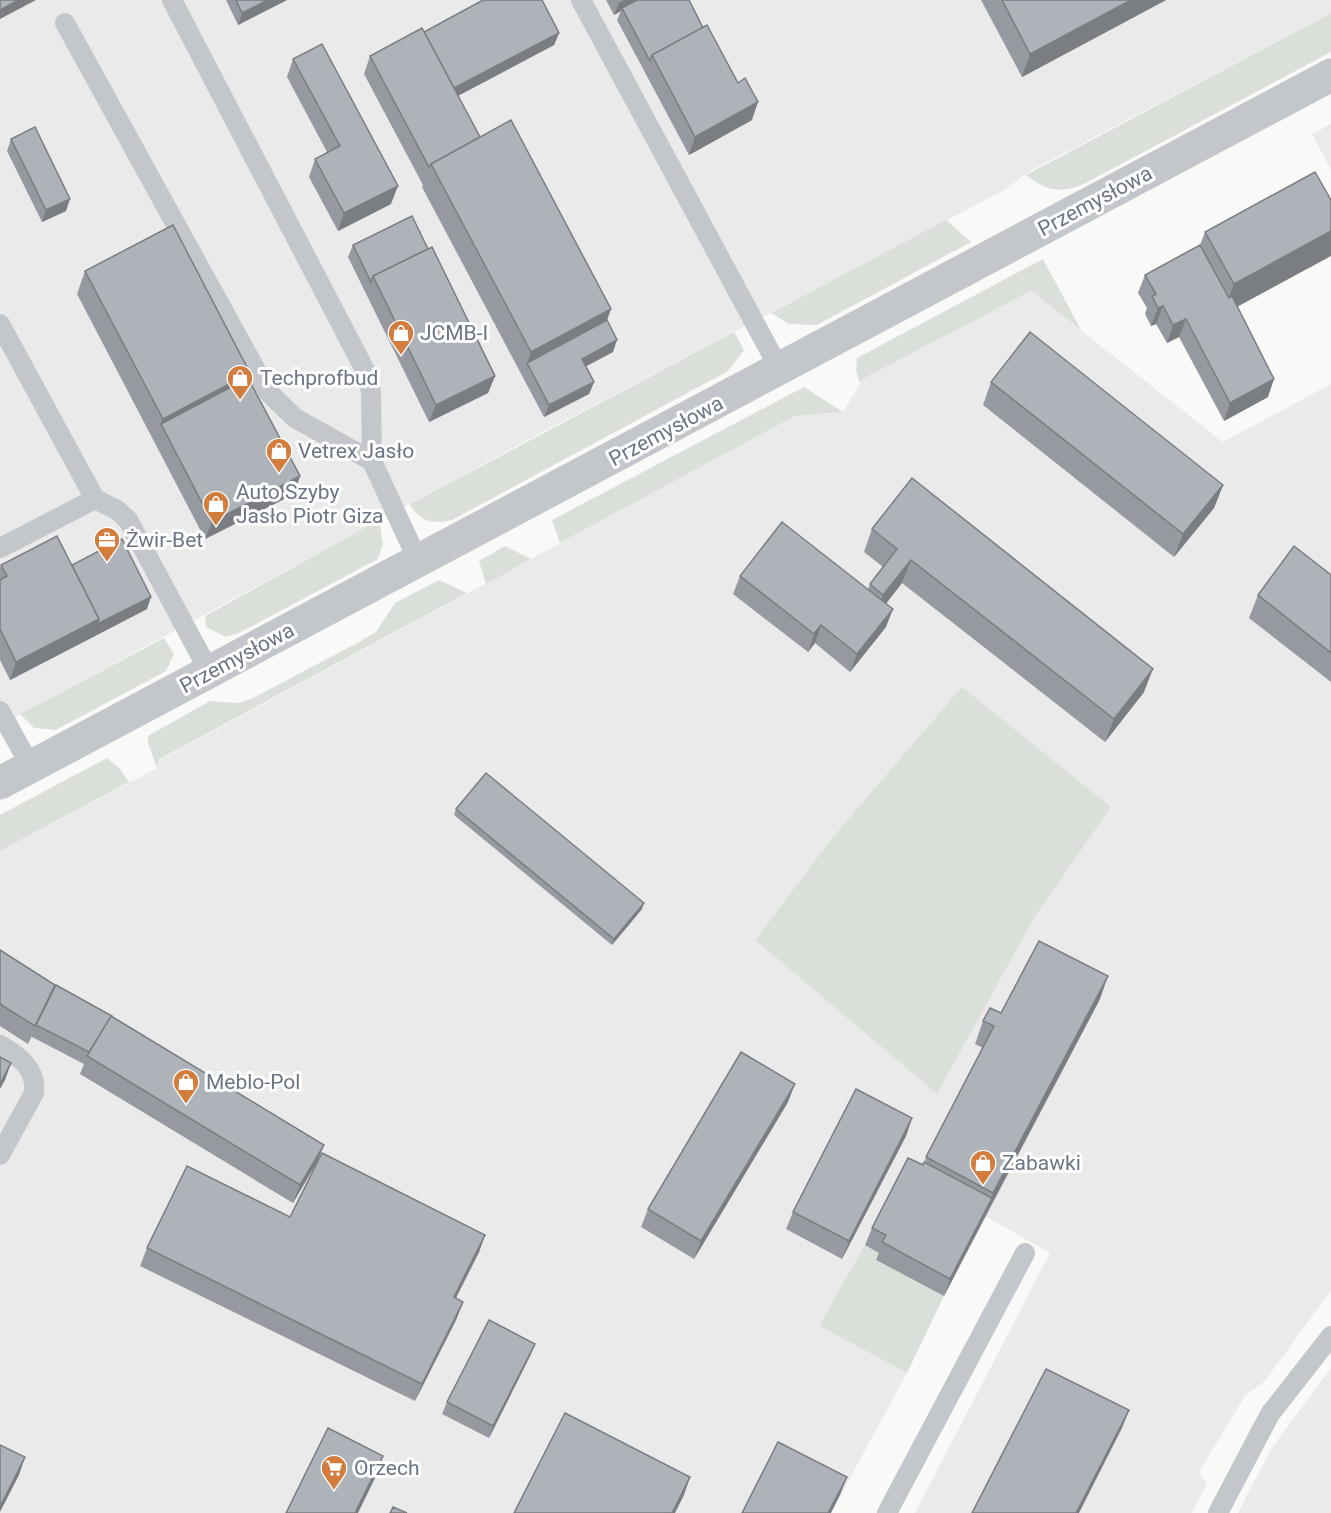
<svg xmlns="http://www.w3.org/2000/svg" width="1331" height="1513" viewBox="0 0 1331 1513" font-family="Roboto,sans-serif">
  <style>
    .built { fill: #eaeaeb; fill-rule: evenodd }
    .green { fill: #dae0d9 }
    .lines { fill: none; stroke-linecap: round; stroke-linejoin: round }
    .lane { stroke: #c3c6ca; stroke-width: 20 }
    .street { stroke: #c3c6ca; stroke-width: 33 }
    .wall { fill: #96999f }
    .shaded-wall { fill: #7a7d82 }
    .building { fill: #aeb2b9; stroke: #7a7d82; stroke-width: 1.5 }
    .labels { text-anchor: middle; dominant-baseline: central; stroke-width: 6; stroke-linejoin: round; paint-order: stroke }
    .street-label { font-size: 21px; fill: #6c7585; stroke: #fff }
    .poi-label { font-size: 21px; fill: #6c7585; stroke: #fff; text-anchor: start }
  </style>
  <rect width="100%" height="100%" fill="#f9f9f8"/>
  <g class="built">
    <polygon points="0,0 1331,0 1331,13 1032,170 1001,192 541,433 0,725"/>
    <polygon points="1331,124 1331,170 1312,134"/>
    <path d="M1031 291 1223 442 1331 384V1290L1265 1381 1245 1396 1199 1472 1207 1484 1192 1513H915L1050 1253 985 1216 944 1296 876 1260 866 1246 819 1326 907 1373 831 1513H0V851L157 768 158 761 795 416 843 412 863 379ZM962 688 1111 807 1034 917 937 1094 755 940 831 839Z"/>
    <polygon points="1331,1368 1331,1513 1238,1513 1271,1449"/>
  </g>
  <g class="green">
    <path d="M1331 13V52L1082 185C1059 194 1045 190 1026 175Z"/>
    <polygon points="946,220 971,242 817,325 789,324 771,313"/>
    <polygon points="1043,259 1081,330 1031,291 863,379 860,383 856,371 857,358"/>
    <path d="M734 332 744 350 728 371 452 520C433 525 419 521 410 504Z"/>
    <polygon points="804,387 843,412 795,416 560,543 552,520"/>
    <polygon points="379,520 383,544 378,559 239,633 226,637 206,627 205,616"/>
    <polygon points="505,546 531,559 486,584 479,561"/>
    <polygon points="439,580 467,593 158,760 157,768 148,743 148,736 210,701 238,703 253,698 359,642 376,632 395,603"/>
    <polygon points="164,638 174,654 166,671 56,730 34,728 20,714"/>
    <polygon points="962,687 1111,807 1034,918 937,1094 755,940 831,839"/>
    <polygon points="107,758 119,768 129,782 0,851 0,815"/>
    <polygon points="865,1245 880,1253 876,1260 944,1296 907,1373 819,1326"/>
  </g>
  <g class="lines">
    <g class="lane">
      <polyline points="172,0 366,372 371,392 372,461"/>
      <polyline points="581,0 780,370"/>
      <polyline points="65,23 268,392 295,418 372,461 419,563"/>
      <polyline points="0,324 95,499 117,510 128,520 210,673"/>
      <polyline points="0,548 95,499"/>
      <polyline points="0,711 31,767"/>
      <path d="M0 1045C19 1056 37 1069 34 1093L0 1155"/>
      <polyline points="887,1513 1025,1253"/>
      <polyline points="1218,1513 1270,1414 1331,1336"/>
    </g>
    <polyline class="street" points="0,783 1331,75"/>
  </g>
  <g class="wall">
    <polygon points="226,0 287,0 238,25"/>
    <polygon points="606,0 689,0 752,120 689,155 617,20 621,11 614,15"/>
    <polygon points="981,0 1166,0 1022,77"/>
    <polygon points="424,32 559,33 554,45 458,96 480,137 607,320 613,352 586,366 594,382 589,394 544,417 422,187 423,185 364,74 370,56"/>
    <polygon points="293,59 391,204 338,231 309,177 315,159 327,152 287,77"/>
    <polygon points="11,139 66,211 42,222 7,151"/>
    <polygon points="1315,172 1238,307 1268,397 1224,421 1179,337 1167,343 1156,324 1151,326 1145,314 1147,308 1138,293 1145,275 1200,245 1205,232"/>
    <polygon points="353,245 428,249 495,376 488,393 429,422 348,257"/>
    <polygon points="85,271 250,373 248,378 300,476 294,494 205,539 77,294"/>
    <polygon points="991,382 1223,485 1214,508 1174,557 983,405"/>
    <polygon points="872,529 1144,692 1105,742 902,583 886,603 886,627 850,672 815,643 808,652 733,594 740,576 868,589 870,584 883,567 864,552"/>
    <polygon points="1,565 72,565 147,609 10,680 0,660 0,568"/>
    <polygon points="1331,575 1331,682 1249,618 1258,595"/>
    <polygon points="456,809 642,909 612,945 454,815"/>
    <polygon points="0,950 55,985 112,1016 324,1145 317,1162 293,1203 80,1074 84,1064 32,1037 32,1036 28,1044 0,1026"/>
    <polygon points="1100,999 944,1296 876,1260 879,1253 865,1245 872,1228 924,1162 983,1048 975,1044 983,1021 1001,1013"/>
    <polygon points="788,1102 694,1259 641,1227 648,1209"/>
    <polygon points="912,1118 906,1136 842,1259 786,1229 793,1212"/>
    <polygon points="290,1217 485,1235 479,1252 456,1298 463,1302 456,1320 415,1401 140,1266 147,1248"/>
    <polygon points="535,1344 530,1356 489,1438 442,1414 447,1402"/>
  </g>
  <g class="shaded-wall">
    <polygon points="18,0 36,0 0,19 0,10"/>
    <polygon points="268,0 287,0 238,25 242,13"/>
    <polygon points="624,0 640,0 622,8 621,11 614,15 619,3"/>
    <polygon points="1131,0 1166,0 1022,77 1030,54"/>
    <polygon points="559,33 554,45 446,102 450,90"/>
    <polygon points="758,102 752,120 689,155 695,137"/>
    <polygon points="398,186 391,204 338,231 344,213"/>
    <polygon points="70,199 66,211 42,222 46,210"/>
    <polygon points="1331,231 1331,256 1222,315 1234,284"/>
    <polygon points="1163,306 1156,324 1151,326 1158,308"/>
    <polygon points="611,309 603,332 527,363 531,352"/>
    <polygon points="1186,319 1179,337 1167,343 1173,325"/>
    <polygon points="617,340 613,352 577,371 582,359"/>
    <polygon points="250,373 242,396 161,424 163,419"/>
    <polygon points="495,376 488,393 429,422 436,405"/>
    <polygon points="1274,379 1268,397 1224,421 1230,403"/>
    <polygon points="594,382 589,394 544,417 549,405"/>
    <polygon points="300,476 294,494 205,539 212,522"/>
    <polygon points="1223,485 1214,508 1174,557 1183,534"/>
    <polygon points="911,560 902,583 875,618 883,595"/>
    <polygon points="151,597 147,609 10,680 16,662 99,619"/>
    <polygon points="893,609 886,627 850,672 857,654"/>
    <polygon points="821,625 815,643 808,652 814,634"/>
    <polygon points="1153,669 1144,692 1105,742 1114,719"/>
    <polygon points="644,903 642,909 612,945 614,939"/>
    <polygon points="1108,976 1100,999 985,1216 993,1193"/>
    <polygon points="11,1063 5,1080 0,1089 0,1084"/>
    <polygon points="795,1084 788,1102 694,1259 701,1241"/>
    <polygon points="912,1118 906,1136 842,1259 849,1241"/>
    <polygon points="324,1145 317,1162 293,1203 300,1185"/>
    <polygon points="992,1198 985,1216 944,1296 950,1279"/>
    <polygon points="485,1235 479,1252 447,1315 454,1297"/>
    <polygon points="463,1302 456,1320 415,1401 422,1384"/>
    <polygon points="535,1344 530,1356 489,1438 493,1426"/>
    <polygon points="1129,1410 1122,1428 1079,1513 1076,1513"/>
    <polygon points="383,1456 377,1474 358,1513 355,1513"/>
    <polygon points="25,1457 19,1475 0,1512 0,1507"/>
    <polygon points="690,1477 684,1495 675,1513 672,1513"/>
    <polygon points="847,1477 840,1495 831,1513 828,1513"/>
  </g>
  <g class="building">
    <polygon points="0,0 18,0 0,10"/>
    <polygon points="236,0 268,0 242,13"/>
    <polygon points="483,0 542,0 559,33 454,88 424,32"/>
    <polygon points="637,0 689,0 703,28 652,55 650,61 622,8"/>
    <polygon points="1002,0 1131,0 1030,54"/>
    <polygon points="707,25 738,83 745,78 758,102 695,137 652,55"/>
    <polygon points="422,28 480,137 431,164 429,167 370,56"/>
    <polygon points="322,44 398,186 344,213 315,159 340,146 293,59"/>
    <polygon points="511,120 611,309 531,352 431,164"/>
    <polygon points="35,127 70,199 46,210 11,139"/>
    <polygon points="1315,172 1331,200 1331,231 1234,284 1205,232"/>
    <polygon points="412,216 428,249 373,276 371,282 353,245"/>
    <polygon points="173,225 250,373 163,419 85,271"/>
    <polygon points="1200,245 1229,298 1232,296 1274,379 1230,403 1186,319 1173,325 1163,306 1158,308 1152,296 1156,294 1145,275"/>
    <polygon points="432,247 495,376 436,405 373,276"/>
    <polygon points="607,320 617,340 582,359 594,382 549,405 527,363"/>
    <polygon points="1030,332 1223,485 1183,534 991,382"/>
    <polygon points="248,378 300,476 212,522 161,424"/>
    <polygon points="912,478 1153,669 1114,719 911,560 883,595 870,584 897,549 872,529"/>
    <polygon points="782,522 893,609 857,654 821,625 814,634 740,576"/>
    <polygon points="57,536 99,619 16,662 0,629 0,580 7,576 1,565"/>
    <polygon points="122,539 151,597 97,624 99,619 72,565"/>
    <polygon points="1294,546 1331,575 1331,653 1258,595"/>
    <polygon points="486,773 644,903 614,939 456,809"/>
    <polygon points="1039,941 1108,976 993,1193 926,1157 994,1026 983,1021 990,1008 1001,1013"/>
    <polygon points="0,950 55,985 35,1026 0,1004"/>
    <polygon points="56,985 112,1016 89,1052 36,1025"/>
    <polygon points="111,1016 324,1145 300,1185 87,1056"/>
    <polygon points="741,1052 795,1084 701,1241 648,1209"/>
    <polygon points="0,1057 11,1063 0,1084"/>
    <polygon points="856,1089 912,1118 849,1241 793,1212"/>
    <polygon points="322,1153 485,1235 454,1297 463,1302 422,1384 147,1248 187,1166 290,1217"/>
    <polygon points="908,1158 923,1165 924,1162 992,1198 950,1279 882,1242 886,1235 872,1228"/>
    <polygon points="489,1320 535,1344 493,1426 447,1402"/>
    <polygon points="1046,1369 1129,1410 1076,1513 972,1513"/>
    <polygon points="565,1413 690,1477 672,1513 514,1513"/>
    <polygon points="328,1428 383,1456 355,1513 286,1513"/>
    <polygon points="778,1442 847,1477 828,1513 742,1513"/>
    <polygon points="0,1445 25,1457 0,1507"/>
    <polygon points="393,1507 407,1513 390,1513"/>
  </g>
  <defs>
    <g id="shop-pin" transform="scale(1.35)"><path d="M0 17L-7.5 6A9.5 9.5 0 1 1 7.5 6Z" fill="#d27c3e" stroke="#fff"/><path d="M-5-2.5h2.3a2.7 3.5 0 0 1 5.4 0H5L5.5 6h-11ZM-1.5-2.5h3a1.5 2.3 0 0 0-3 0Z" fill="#fff"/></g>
    <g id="office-pin" transform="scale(1.35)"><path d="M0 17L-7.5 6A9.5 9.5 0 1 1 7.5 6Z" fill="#d27c3e" stroke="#fff"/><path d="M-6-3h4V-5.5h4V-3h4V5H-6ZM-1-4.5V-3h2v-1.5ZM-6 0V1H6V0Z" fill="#fff"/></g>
    <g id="supermarket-pin" transform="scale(1.35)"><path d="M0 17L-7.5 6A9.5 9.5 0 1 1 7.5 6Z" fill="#d27c3e" stroke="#fff"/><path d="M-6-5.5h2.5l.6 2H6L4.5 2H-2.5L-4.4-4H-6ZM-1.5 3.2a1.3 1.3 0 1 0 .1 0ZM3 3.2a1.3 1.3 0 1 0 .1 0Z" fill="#fff"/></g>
  </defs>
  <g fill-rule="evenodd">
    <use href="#shop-pin" x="401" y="333"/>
    <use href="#shop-pin" x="240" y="378"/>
    <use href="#shop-pin" x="279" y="451"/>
    <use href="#shop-pin" x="216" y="504"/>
    <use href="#office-pin" x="107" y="540"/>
    <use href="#shop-pin" x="186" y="1082"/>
    <use href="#shop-pin" x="983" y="1163"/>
    <use href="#supermarket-pin" x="334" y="1468"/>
  </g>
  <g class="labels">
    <g class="street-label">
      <text transform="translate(1095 201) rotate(-28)">Przemysłowa</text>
      <text transform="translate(666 431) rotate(-28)">Przemysłowa</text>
      <text transform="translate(237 658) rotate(-28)">Przemysłowa</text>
    </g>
    <g class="poi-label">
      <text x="420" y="333">JCMB-I</text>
      <text x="260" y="378">Techprofbud</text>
      <text x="298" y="451">Vetrex Jasło</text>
      <text x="236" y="492">Auto Szyby<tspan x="236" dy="24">Jasło Piotr Giza</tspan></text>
      <text x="126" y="540">Żwir-Bet</text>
      <text x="206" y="1082">Meblo-Pol</text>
      <text x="1002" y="1163">Zabawki</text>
      <text x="354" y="1468">Orzech</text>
    </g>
  </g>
</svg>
